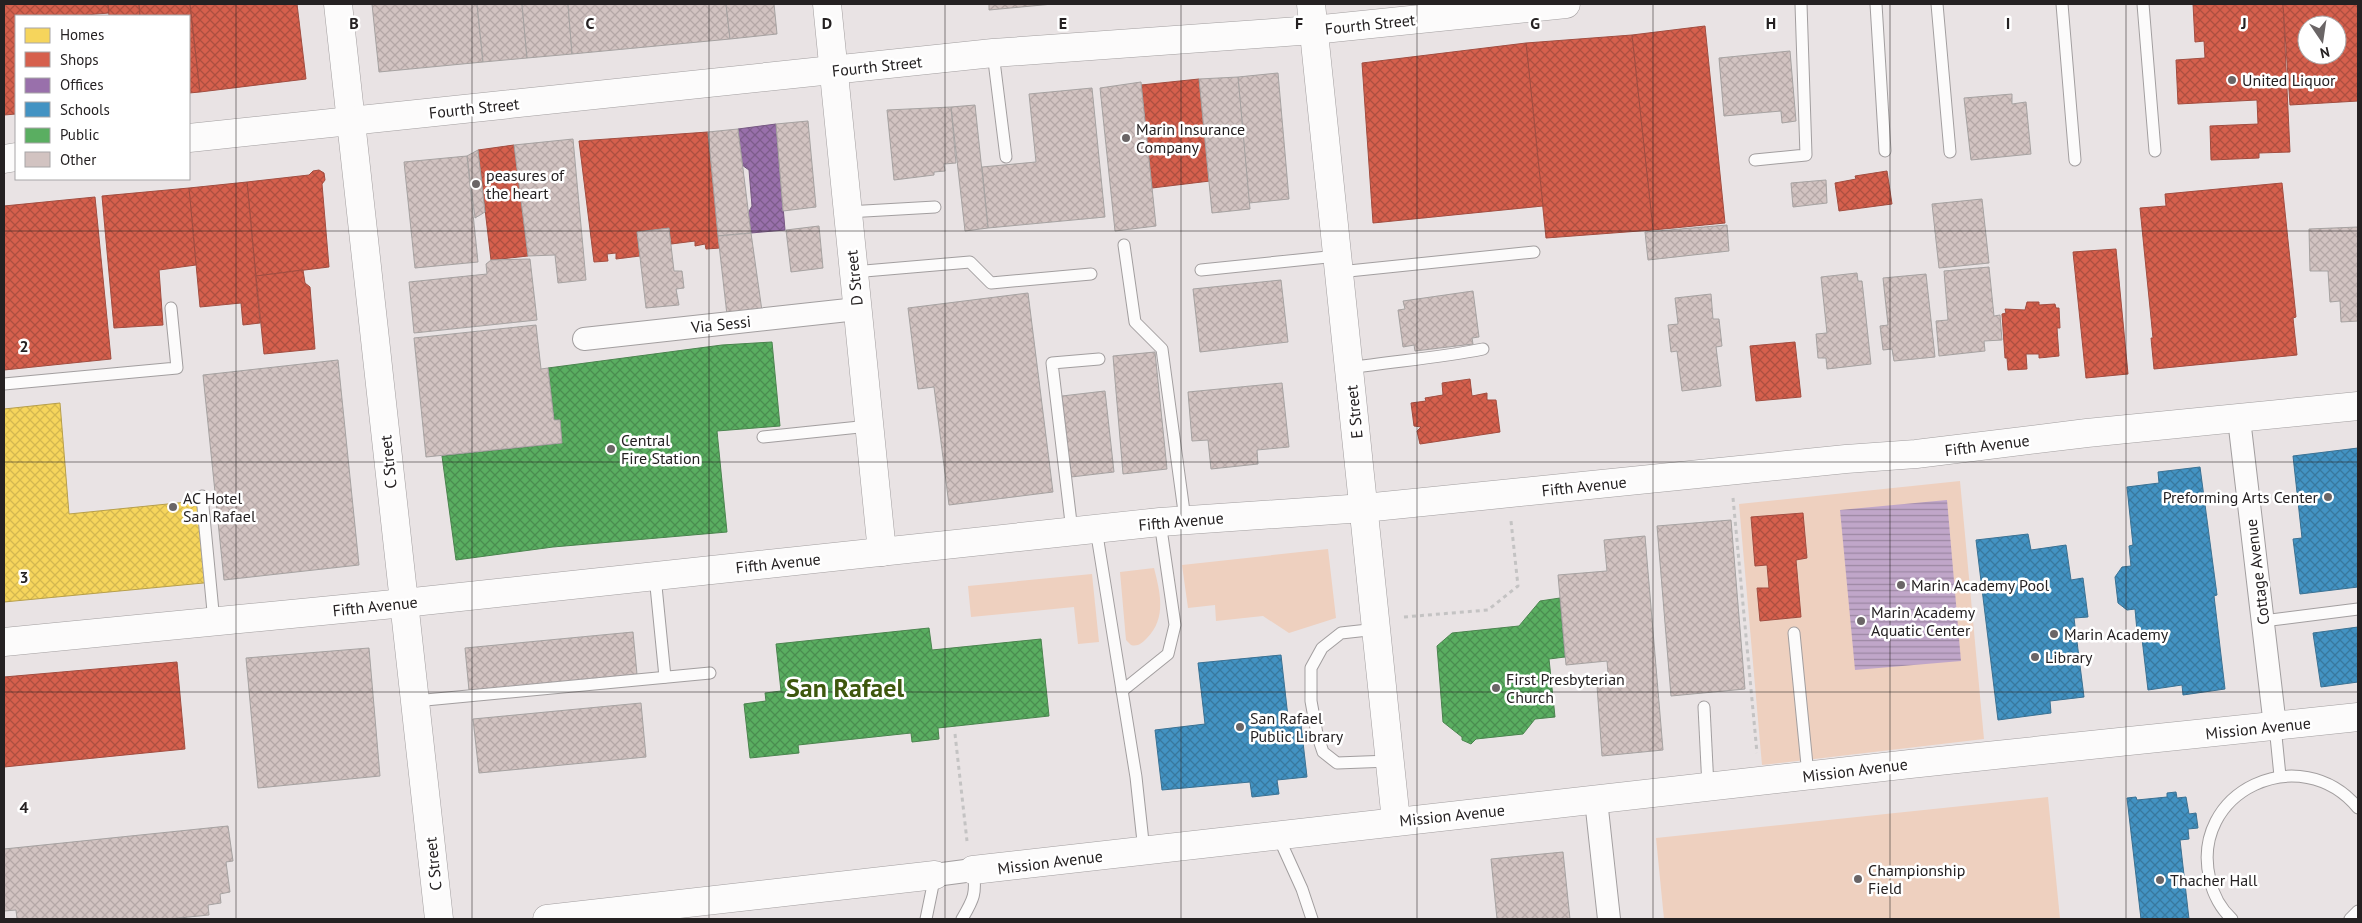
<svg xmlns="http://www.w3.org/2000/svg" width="2362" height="923" viewBox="0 0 2362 923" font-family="'PT Sans',sans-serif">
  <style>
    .green { fill: #eed0bf }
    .water { fill: url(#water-rules) }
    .homes { fill: url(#homes-cross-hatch); stroke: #b79f4b }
    .shops { fill: url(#shops-cross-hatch); stroke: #a14d40; fill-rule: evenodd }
    .offices { fill: url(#offices-cross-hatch); stroke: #765882 }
    .schools { fill: url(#schools-cross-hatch); stroke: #3a7193 }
    .public { fill: url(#public-cross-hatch); stroke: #4a844e }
    .building { fill: url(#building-cross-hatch); stroke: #a6a2a1 }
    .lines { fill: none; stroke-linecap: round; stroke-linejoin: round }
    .service-casing { stroke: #a29e9f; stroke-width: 13 }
    .minor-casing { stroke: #a29e9f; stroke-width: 24 }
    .tertiary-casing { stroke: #a29e9f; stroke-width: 29 }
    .secondary-casing { stroke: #a29e9f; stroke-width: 29 }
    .path { stroke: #c4c3c3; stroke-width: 3; stroke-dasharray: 4 4; stroke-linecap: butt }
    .service { stroke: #fcfbfb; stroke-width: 11 }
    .minor { stroke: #fcfbfb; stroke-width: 22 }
    .tertiary { stroke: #fcfbfb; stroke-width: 28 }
    .secondary { stroke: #fcfbfb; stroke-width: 28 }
    .grid { fill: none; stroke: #252122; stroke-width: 1; stroke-opacity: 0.55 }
    .poi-dot { fill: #6a6566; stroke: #fff; stroke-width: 2 }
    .labels { text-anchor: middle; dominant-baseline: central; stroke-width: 5; stroke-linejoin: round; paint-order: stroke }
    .street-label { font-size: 16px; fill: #252122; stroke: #fff }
    .poi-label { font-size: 16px; fill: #252122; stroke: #fff; text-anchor: start }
    .town-label { font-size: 26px; font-weight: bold; fill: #3e570e; stroke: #fff }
    .grid-label { font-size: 16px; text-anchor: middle; font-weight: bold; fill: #252122; stroke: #fff; stroke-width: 5; stroke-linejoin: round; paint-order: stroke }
  </style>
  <defs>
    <pattern id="water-rules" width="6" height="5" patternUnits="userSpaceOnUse" patternTransform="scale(1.25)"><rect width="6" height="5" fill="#c0a6c9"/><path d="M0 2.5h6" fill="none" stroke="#9c87a3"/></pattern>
    <pattern id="homes-cross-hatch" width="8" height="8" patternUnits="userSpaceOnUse" patternTransform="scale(1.25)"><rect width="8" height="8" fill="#f6d55c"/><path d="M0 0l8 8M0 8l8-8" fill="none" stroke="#d3b750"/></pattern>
    <pattern id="shops-cross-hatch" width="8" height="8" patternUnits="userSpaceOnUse" patternTransform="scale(1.25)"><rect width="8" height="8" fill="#d6604d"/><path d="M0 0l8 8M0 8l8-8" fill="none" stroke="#ad4f40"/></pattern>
    <pattern id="offices-cross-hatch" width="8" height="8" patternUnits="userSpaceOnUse" patternTransform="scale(1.25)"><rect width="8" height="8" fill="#9970ab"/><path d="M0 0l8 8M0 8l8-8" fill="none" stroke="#7d5c8b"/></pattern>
    <pattern id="schools-cross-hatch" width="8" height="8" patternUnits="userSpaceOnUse" patternTransform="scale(1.25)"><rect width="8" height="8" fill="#4393c3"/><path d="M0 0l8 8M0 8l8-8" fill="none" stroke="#38789e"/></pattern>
    <pattern id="public-cross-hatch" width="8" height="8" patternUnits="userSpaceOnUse" patternTransform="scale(1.25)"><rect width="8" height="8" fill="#5aae61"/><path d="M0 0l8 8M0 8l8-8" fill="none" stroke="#4a8d50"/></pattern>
    <pattern id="building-cross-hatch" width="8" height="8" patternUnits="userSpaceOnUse" patternTransform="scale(1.25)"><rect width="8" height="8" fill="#d2c3c1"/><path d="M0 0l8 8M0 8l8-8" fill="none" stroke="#b4a7a6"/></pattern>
  </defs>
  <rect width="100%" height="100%" fill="#e9e3e4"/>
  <g class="green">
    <polygon points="1960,481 1984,739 1762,765 1739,504"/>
    <polygon points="1328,549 1336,618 1289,633 1263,616 1216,621 1215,605 1188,608 1182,565"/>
    <path d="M1154 568C1160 592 1167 618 1147 638 1142 643 1138 647 1131 645L1126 640 1120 572Z"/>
    <polygon points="1092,574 1099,642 1078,644 1074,607 971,617 968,586"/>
    <polygon points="2048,797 2060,919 1664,919 1656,838"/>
  </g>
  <polygon class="water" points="1947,500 1961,661 1855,670 1840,510"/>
  <polygon class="homes" points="60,403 69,514 207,500 214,582 4,602 4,409"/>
  <g class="shops">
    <polygon points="4,4 108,4 109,13 74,16 16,16 16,114 4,115"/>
    <polygon points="108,4 139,4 140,16 109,16"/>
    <polygon points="139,4 190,4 200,92 189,93 189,16 140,16"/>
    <polygon points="190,4 297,4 306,79 200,92"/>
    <polygon points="2193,4 2283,4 2290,152 2259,153 2259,158 2211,160 2210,126 2258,124 2257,100 2178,104 2176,60 2205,58 2204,41 2195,42"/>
    <path d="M2283 4H2358V101L2290 105ZM2307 25H2337V55H2307Z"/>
    <polygon points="1705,26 1725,223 1653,230 1632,35"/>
    <polygon points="1632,35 1653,230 1546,238 1526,43"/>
    <polygon points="1526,43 1543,206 1373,223 1362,63"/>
    <polygon points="1199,79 1210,181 1152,188 1141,85"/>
    <polygon points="708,132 720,248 706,249 705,244 695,246 695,241 671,244 669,228 637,232 640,256 616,259 616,253 607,254 608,261 594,262 579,141"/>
    <polygon points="514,145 528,256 491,260 478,150"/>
    <polygon points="319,170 324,173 325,180 322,184 329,267 256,276 247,182 309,175 313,171"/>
    <polygon points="1887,171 1892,204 1839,211 1835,183 1856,179 1855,176"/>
    <polygon points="247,182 260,323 243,325 241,303 200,307 189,188"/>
    <polygon points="2282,183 2296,317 2293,318 2297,355 2154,369 2151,338 2153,338 2140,208 2166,206 2165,194"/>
    <polygon points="189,188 196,265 159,270 163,325 114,328 102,196"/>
    <polygon points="95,197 111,359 4,370 4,206"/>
    <polygon points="2116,249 2128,374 2086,378 2073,252"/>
    <polygon points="303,270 305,283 310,287 315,349 264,354 256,276"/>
    <polygon points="2027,302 2039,302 2039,305 2055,304 2056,308 2059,308 2060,328 2057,328 2059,356 2039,358 2039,354 2026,354 2027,369 2008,370 2007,358 2005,358 2002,314 2006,313 2005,309 2025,310"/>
    <polygon points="1795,342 1801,397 1756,401 1750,346"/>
    <polygon points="1470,379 1472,396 1487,393 1487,400 1496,400 1500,432 1420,444 1417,431 1421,427 1414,426 1411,403 1426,401 1425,398 1443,395 1442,383"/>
    <polygon points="1803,513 1807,558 1796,560 1801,617 1760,621 1757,588 1769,588 1767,565 1755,566 1751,517"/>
    <polygon points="177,662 185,749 4,767 4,677"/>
  </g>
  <polygon class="offices" points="776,124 785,230 751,233 748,213 752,206 749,170 742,165 738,129"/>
  <g class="schools">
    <polygon points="2358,448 2358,587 2300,594 2293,539 2302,538 2293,456"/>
    <polygon points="2200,467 2217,595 2214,596 2225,689 2183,695 2182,685 2148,690 2141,630 2137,631 2135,609 2127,610 2118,603 2115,577 2122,567 2131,566 2129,546 2133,545 2127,487 2159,483 2158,472"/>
    <polygon points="2028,534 2031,550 2066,545 2071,580 2083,578 2088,617 2074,618 2084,697 2050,701 2051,713 1998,720 1976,540"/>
    <polygon points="2358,627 2358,682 2321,687 2313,633"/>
    <polygon points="1281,655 1288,717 1300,716 1307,777 1277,780 1279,794 1252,797 1250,782 1162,790 1155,730 1205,724 1198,663"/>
    <polygon points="2176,792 2177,798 2186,797 2189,814 2196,813 2198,828 2188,829 2189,839 2180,840 2189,919 2141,919 2127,798 2136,797 2137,800 2167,797 2167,793"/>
  </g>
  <g class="public">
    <polygon points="772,342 780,426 717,431 727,532 553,547 456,560 442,456 562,443 560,420 554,420 548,368 722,345"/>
    <polygon points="1560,598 1565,657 1549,659 1555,717 1535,719 1523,734 1476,739 1471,744 1462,740 1462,737 1443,722 1437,646 1452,633 1519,626 1540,601"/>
    <polygon points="929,628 932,650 1041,639 1049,716 938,728 939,739 912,742 911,733 798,745 799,753 750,758 744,704 766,701 765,693 781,691 776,644"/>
  </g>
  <g class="building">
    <polygon points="372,4 477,4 483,62 379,72"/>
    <polygon points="477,4 522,4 527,58 483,62"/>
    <polygon points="522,4 568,4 572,54 527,58"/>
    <polygon points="568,4 726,4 730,39 572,54"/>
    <polygon points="726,4 774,4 777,34 730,39"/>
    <polygon points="989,4 1053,4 989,10"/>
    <polygon points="1790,51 1796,121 1782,123 1781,111 1724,116 1719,58"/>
    <polygon points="1278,73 1289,199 1249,203 1238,77"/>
    <polygon points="1238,77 1250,209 1212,213 1199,79"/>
    <polygon points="1141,82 1156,226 1115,231 1100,88"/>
    <polygon points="1092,88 1105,217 988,228 982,167 1036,162 1029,94"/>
    <polygon points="2012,94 2012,104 2026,102 2031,154 1971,160 1964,98"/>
    <polygon points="975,105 988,228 965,231 951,107"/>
    <polygon points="951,107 956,163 944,164 945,171 934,172 934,175 894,180 887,110"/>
    <polygon points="808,121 816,207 783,211 776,124"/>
    <polygon points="738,129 751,233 718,236 708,132"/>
    <polygon points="573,139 586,280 558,283 555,255 528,256 514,145"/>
    <polygon points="478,150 485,212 475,218 467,156"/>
    <polygon points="467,156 478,262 415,268 404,162"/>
    <polygon points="1826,180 1827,203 1793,207 1791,183"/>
    <polygon points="1982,199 1989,263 1939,268 1932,204"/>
    <polygon points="1727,225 1729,251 1648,260 1645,232"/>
    <polygon points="819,226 823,268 791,272 786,230"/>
    <polygon points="2358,227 2358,321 2341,322 2340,301 2330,302 2328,271 2310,271 2309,229"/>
    <polygon points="669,228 674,271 682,271 684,288 676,289 679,305 646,308 637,232"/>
    <polygon points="751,233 762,311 727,315 718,236"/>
    <polygon points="530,259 537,320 414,333 409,282 487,274 486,264 491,260"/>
    <polygon points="1989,267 1994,316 2000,315 2002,340 1984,341 1985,351 1939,356 1936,321 1948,320 1944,271"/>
    <polygon points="1857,273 1858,281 1862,281 1871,364 1827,369 1826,358 1818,358 1816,334 1827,333 1821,277"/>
    <polygon points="1926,274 1935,357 1894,361 1892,349 1883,350 1880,326 1888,325 1883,278"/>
    <polygon points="1281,280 1288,342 1200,352 1193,289"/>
    <polygon points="1473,291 1479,337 1472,338 1473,344 1415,351 1414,345 1403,347 1398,310 1405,309 1403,301"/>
    <polygon points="1028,293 1053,492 949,505 934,387 918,389 908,308"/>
    <polygon points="1711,294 1713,319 1719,319 1722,346 1716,347 1721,386 1682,391 1677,351 1671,352 1668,325 1678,324 1675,298"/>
    <polygon points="536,325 541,369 548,368 554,420 560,420 562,443 426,457 414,338"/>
    <polygon points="1155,352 1167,469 1123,474 1113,356"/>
    <polygon points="338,360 359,565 224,580 203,375"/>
    <polygon points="1282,383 1289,447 1257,450 1258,464 1211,469 1208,440 1192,441 1188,392"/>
    <polygon points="1105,391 1114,472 1071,477 1062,396"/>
    <polygon points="1731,520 1745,689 1671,696 1657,526"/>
    <polygon points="1645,536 1663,750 1602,756 1597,686 1609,685 1607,661 1566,665 1558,575 1607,571 1604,540"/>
    <polygon points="633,632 638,685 470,701 465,648"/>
    <polygon points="369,648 380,776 258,788 246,658"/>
    <polygon points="641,703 646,757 479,773 473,719"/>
    <polygon points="228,826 233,861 226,862 230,892 220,894 221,903 208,905 209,915 169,919 17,919 16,910 4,911 4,849"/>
    <polygon points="1563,852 1570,919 1497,919 1491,859"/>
  </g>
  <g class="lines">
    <g class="service-casing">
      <g id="service">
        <polyline points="1876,4 1885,151"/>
        <polyline points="1937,4 1950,152"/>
        <polyline points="2062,4 2075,160"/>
        <polyline points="2143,4 2155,151"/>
        <polyline points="993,53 1006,157"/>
        <polyline points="1755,160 1806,155 1801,4"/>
        <polyline points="847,212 935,207"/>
        <polyline points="1124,245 1135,322 1162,349 1185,519"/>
        <polyline points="1201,270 1337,256"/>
        <polyline points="853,272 970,262 991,283 1091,274"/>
        <polyline points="1339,272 1534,252"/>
        <path d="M1349 368C1394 361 1439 358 1483 349"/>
        <polyline points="4,384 177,368 171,308"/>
        <polyline points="763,437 869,426"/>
        <polyline points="202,496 214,622"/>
        <polyline points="1096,529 1136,777 1144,851"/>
        <polyline points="1072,531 1052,363 1099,359"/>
        <polyline points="655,576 665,677"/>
        <polyline points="2263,621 2358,609"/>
        <polyline points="1377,629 1341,633 1322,648 1311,668 1311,701 1317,734 1323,752 1337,763 1390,761"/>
        <polyline points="1794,633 1808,775"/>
        <polyline points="1122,691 1168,654 1175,625 1160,522"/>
        <polyline points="415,701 710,673"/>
        <polyline points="1704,707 1708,787"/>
        <polyline points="2275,726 2280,776"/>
        <polyline points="1278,836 1302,889 1312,919"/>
        <polyline points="926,919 935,875"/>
        <path d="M962 919C973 900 977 894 973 870"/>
        <path d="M2232 919C2221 909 2213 894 2210 880 2188 791 2301 739 2358 808"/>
        <polyline points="2350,919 2358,911"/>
      </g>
    </g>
    <g class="minor-casing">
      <g id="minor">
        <polyline points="584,339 857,309"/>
        <polyline points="2239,419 2275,726"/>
        <polyline points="1596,800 1609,919"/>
        <polyline points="935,875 973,870"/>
      </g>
    </g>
    <g class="tertiary-casing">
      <g id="tertiary">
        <polyline points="338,4 439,919"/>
        <polyline points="827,4 882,552"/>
        <polyline points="1311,4 1396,821"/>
        <polyline points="4,642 404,603 1160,522 1364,508 1846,459 1916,454 2087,433 2358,406"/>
        <polyline points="973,870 1910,764 2358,717"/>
        <polyline points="547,919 935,875"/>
      </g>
    </g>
    <g class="secondary-casing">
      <g id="secondary">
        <polyline points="189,138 993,53 1313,30 1566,4"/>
        <polyline points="4,159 16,157"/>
      </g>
    </g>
    <g class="path">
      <polyline points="1733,498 1757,753"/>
      <polyline points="1404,617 1488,610 1518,586 1511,521"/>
      <polyline points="955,734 967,841"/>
    </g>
    <use href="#service" class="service"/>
    <use href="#minor" class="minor"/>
    <use href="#tertiary" class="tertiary"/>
    <use href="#secondary" class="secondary"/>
  </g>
  <path class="grid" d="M236 4V919M472 4V919M709 4V919M945 4V919M1181 4V919M1417 4V919M1653 4V919M1890 4V919M2126 4V919M4 231H2358M4 462H2358M4 692H2358"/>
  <g class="poi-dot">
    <circle cx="2232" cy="80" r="5"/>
    <circle cx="1126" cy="138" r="5"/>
    <circle cx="476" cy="184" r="5"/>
    <circle cx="611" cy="449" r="5"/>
    <circle cx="2328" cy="497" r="5"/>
    <circle cx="173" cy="507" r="5"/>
    <circle cx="1901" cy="585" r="5"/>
    <circle cx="1861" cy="621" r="5"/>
    <circle cx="2054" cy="634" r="5"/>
    <circle cx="2035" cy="657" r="5"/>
    <circle cx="1496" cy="688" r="5"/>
    <circle cx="1240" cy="727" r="5"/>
    <circle cx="1858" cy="879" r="5"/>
    <circle cx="2160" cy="880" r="5"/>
  </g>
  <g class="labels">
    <g class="street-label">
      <text transform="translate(1370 24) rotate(-6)">Fourth Street</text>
      <text transform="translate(877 66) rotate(-6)">Fourth Street</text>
      <text transform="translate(474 108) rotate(-6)">Fourth Street</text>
      <text transform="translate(854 278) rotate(-96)">D Street</text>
      <text transform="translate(721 324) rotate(-6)">Via Sessi</text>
      <text transform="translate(1354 412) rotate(-96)">E Street</text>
      <text transform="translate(1987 445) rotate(-7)">Fifth Avenue</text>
      <text transform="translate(388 462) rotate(-96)">C Street</text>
      <text transform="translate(1584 486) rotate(-6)">Fifth Avenue</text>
      <text transform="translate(1181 521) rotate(-5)">Fifth Avenue</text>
      <text transform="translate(778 563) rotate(-6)">Fifth Avenue</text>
      <text transform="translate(2257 572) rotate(-97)">Cottage Avenue</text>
      <text transform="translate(375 606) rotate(-6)">Fifth Avenue</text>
      <text transform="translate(2258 728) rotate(-6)">Mission Avenue</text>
      <text transform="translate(1855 770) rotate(-7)">Mission Avenue</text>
      <text transform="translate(1452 815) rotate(-6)">Mission Avenue</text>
      <text transform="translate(1050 862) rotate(-7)">Mission Avenue</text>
      <text transform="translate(433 864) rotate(-96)">C Street</text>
    </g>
    <g class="poi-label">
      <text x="2242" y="80">United Liquor</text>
      <text x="1136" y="129">Marin Insurance<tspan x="1136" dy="18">Company</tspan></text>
      <text x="486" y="175">peasures of<tspan x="486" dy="18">the heart</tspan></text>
      <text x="621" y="440">Central<tspan x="621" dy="18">Fire Station</tspan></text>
      <text x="2318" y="497" text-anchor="end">Preforming Arts Center</text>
      <text x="183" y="498">AC Hotel<tspan x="183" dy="18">San Rafael</tspan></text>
      <text x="1911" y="585">Marin Academy Pool</text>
      <text x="1871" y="612">Marin Academy<tspan x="1871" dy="18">Aquatic Center</tspan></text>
      <text x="2064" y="634">Marin Academy</text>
      <text x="2045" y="657">Library</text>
      <text x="1506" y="679">First Presbyterian<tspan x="1506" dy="18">Church</tspan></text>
      <text x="1250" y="718">San Rafael<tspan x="1250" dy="18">Public Library</tspan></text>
      <text x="1868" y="870">Championship<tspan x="1868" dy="18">Field</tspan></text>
      <text x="2170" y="880">Thacher Hall</text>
    </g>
    <g class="town-label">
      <text x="845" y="687">San Rafael</text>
    </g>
  </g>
  <g class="grid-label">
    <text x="354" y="29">B</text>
    <text x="590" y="29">C</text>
    <text x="827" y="29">D</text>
    <text x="1063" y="29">E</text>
    <text x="1299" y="29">F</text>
    <text x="1535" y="29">G</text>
    <text x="1771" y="29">H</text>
    <text x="2008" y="29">I</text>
    <text x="2244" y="29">J</text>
    <text x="24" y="352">2</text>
    <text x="24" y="583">3</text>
    <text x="24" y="813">4</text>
  </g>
  <rect width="2362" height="923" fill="none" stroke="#252122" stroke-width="10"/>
  <rect x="15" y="15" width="175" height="165" fill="#ffffff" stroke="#a8a6a7"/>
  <rect x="25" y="28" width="25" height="15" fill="#f6d55c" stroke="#a8a6a7"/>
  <text x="60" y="40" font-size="15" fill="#252122">Homes</text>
  <rect x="25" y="52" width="25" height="15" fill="#d6604d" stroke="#a8a6a7"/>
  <text x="60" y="65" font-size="15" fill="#252122">Shops</text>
  <rect x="25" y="78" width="25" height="15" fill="#9970ab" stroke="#a8a6a7"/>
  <text x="60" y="90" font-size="15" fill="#252122">Offices</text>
  <rect x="25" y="102" width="25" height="15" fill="#4393c3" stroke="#a8a6a7"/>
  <text x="60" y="115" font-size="15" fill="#252122">Schools</text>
  <rect x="25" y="128" width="25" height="15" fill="#5aae61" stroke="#a8a6a7"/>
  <text x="60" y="140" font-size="15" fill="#252122">Public</text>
  <rect x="25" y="152" width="25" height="15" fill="#d2c3c1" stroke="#a8a6a7"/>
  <text x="60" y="165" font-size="15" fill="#252122">Other</text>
  <g transform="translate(2322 40) rotate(167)"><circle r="24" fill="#ffffff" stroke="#a8a6a7"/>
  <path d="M0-4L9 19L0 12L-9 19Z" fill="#6a6566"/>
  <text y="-8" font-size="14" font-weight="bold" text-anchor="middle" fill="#252122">N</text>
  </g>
</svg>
